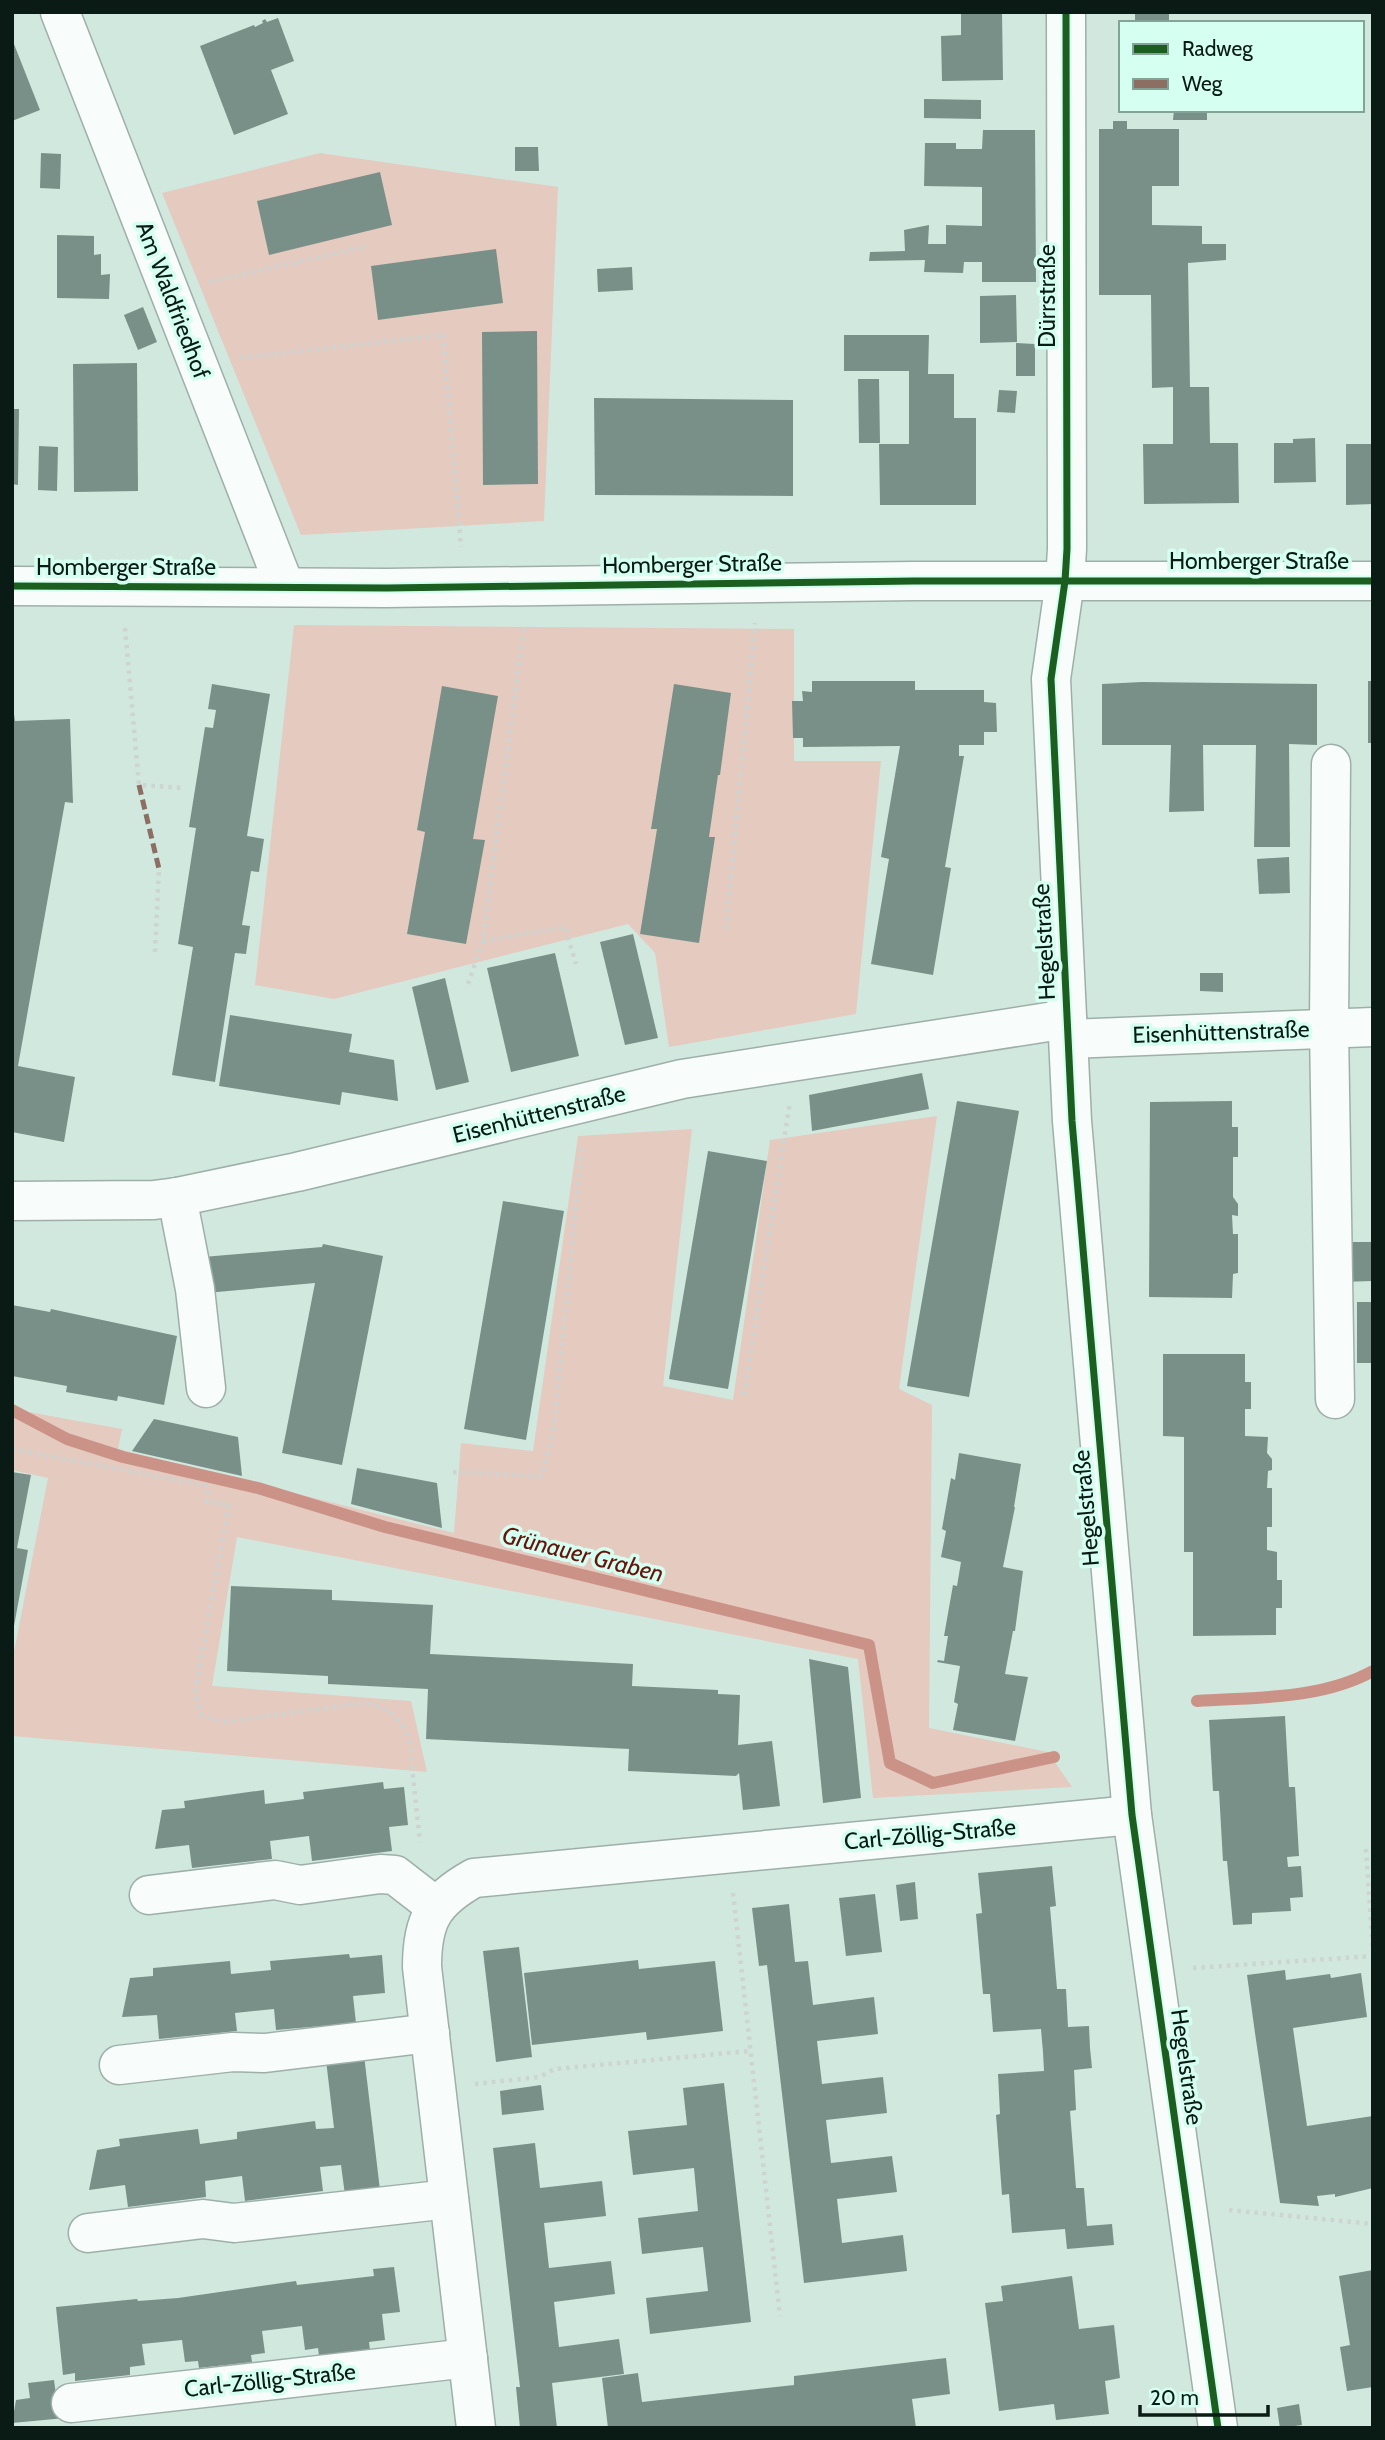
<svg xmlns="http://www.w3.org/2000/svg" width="1385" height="2440" viewBox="0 0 1385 2440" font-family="Cabin,sans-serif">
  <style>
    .green { fill: #e5cac0 }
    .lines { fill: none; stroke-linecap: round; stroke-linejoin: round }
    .stream { stroke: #cb9387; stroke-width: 12 }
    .building { fill: #799088 }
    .minor-casing { stroke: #9eafa9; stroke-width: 41 }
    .major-casing { stroke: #9eafa9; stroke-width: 41 }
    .path { stroke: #cdd4d1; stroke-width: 4.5; stroke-dasharray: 3.5 5; stroke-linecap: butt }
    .minor { stroke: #f8fcfa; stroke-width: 38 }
    .major { stroke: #f8fcfa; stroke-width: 38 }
    .quiet { stroke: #8d6e63; stroke-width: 5; stroke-dasharray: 10 5; stroke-linecap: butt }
    .cycleway-casing { stroke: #d5fff0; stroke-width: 11 }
    .cycleway { stroke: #1b5e20; stroke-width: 7 }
    .labels { text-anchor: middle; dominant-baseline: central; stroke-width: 7; stroke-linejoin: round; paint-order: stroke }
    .street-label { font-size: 23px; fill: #0a1a15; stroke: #d5fff0 }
    .water-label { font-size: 24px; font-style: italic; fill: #65130b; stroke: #d5fff0 }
  </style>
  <rect width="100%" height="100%" fill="#d1e8df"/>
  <g class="green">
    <polygon points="320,153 558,187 544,521 301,535 162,193"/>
    <polygon points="294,625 794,629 794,761 881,761 856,1014 669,1047 655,953 628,924 334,999 255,985"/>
    <polygon points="937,1116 899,1389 932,1405 929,1728 1048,1752 1072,1787 873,1798 858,1659 237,1537 212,1686 411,1701 427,1772 12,1736 12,1662 48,1478 12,1470 12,1409 122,1429 118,1449 454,1533 461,1443 533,1451 578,1136 692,1129 663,1386 733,1400 770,1140"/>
  </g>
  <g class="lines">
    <g class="stream">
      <polyline points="12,1410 67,1439 123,1457 258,1488 385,1527 869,1645 890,1763 933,1783 1054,1757"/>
      <path d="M1197 1701C1255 1697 1320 1700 1373 1671"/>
    </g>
  </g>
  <g class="building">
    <polygon points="961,12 1002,12 1003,80 942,81 941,36 961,35"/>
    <rect x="1135" y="12" width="34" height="11"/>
    <polygon points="278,18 294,61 271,70 288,114 234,135 200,46 254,25 255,27 263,23 262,21 265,19 267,22"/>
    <polygon points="12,39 40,110 12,121"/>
    <polygon points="924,99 981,100 981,119 924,118"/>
    <polygon points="1174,110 1207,110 1207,120 1173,120"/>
    <polygon points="1113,121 1127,121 1127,129 1179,129 1179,186 1152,186 1152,225 1202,226 1202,244 1226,244 1226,260 1188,263 1190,387 1209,387 1210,443 1238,443 1239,503 1144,504 1143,444 1173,444 1173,387 1152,388 1151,295 1099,295 1099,129 1113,129"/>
    <polygon points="983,130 1035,130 1036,282 982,282 982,262 964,262 963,273 924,272 925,260 869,261 870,252 905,251 904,230 929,225 928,244 946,244 946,225 982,226 982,187 924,186 925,143 956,143 956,149 982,149"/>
    <polygon points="515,147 538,147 539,171 515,171"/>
    <polygon points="41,153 61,154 60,189 40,188"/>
    <polygon points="380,172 392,225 269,255 257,201"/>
    <polygon points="57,235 94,236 94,255 101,254 101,275 110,274 109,299 57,298"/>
    <polygon points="496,249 503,303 378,320 371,266"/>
    <polygon points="632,267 633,290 598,292 597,269"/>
    <polygon points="1016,295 1017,342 980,343 980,296"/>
    <polygon points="143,307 157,342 138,350 124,315"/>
    <polygon points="537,331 538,484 483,485 482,332"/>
    <polygon points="844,335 929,335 928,374 954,374 954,418 976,418 976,505 880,505 879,444 909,444 909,371 844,371"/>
    <polygon points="1016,343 1035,344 1035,376 1016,376"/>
    <polygon points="137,363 138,491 74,492 73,364"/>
    <polygon points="858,379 879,379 880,443 859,443"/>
    <polygon points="999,390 1017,391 1015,413 997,412"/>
    <polygon points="594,398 793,400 793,496 595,495"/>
    <polygon points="12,409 19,409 18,485 12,484"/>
    <polygon points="1315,438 1316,482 1274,483 1274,443 1293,443 1293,439"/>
    <polygon points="1346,444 1373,444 1373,504 1346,505"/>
    <polygon points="39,446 58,447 57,491 38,490"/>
    <polygon points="812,681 915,681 915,690 984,690 984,702 996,703 997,732 984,732 984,745 959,745 959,756 964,756 945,867 951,868 933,975 871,964 889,859 881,857 900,746 803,747 803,738 793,738 792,701 803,701 802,691 812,692"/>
    <rect x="1368" y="681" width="5" height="62"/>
    <polygon points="1142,682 1317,684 1317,745 1289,744 1290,847 1254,847 1256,745 1203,745 1204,811 1169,812 1171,745 1102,745 1102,684"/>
    <polygon points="212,684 270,694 247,836 264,839 259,872 251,871 242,925 250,926 246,954 235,953 215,1082 172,1075 193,947 178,944 196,828 189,827 205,727 213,728 216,710 208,709"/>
    <polygon points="674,684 731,693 720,775 718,775 709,837 715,837 699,943 640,934 657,829 651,829"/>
    <polygon points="442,686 498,696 473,839 485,840 466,944 407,934 425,832 417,830"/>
    <polygon points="12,714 14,714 15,721 70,719 73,803 65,802 18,1066 75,1077 64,1142 12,1132"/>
    <polygon points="1289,857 1290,893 1259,894 1257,859"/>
    <polygon points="633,934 658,1038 625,1045 600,942"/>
    <polygon points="555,953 579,1056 511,1072 487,968"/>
    <polygon points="1200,973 1223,973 1223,992 1200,991"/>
    <polygon points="445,978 469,1082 436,1090 412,987"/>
    <polygon points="230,1015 352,1034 349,1052 394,1060 398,1101 342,1092 340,1105 219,1086"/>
    <polygon points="922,1073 929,1109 812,1131 809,1095"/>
    <polygon points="957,1101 1019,1111 969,1397 907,1386"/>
    <polygon points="1232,1101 1232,1127 1238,1127 1238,1157 1233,1157 1233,1197 1238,1204 1238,1216 1232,1215 1233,1234 1238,1234 1238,1273 1233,1274 1232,1298 1149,1297 1150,1102"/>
    <polygon points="708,1151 767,1161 728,1389 669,1379"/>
    <polygon points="503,1201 564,1211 526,1440 464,1429"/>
    <polygon points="1340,1242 1373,1242 1373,1281 1340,1282"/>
    <polygon points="323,1244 383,1256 342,1465 282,1453 315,1283 206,1293 203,1257 322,1247"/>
    <rect x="1357" y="1302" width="16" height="61"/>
    <polygon points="12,1305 50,1312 51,1309 177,1336 164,1405 118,1396 117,1401 66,1392 67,1386 12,1376"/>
    <polygon points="1163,1354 1245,1354 1245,1382 1251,1382 1251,1409 1245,1409 1245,1436 1268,1437 1267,1453 1272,1459 1272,1470 1268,1471 1267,1488 1272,1488 1272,1527 1267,1527 1267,1550 1277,1552 1277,1580 1282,1580 1282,1608 1276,1608 1276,1635 1193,1636 1193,1552 1184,1552 1184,1437 1163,1436"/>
    <polygon points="154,1419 238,1437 242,1476 132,1451"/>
    <polygon points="959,1453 1021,1464 1014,1507 1015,1507 1003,1567 1023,1571 1015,1631 1013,1631 1005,1674 1028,1677 1015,1741 953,1730 958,1704 954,1702 960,1666 937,1662 938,1660 944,1661 948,1636 944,1636 953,1585 957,1586 961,1562 941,1557 946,1531 942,1529 951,1478 955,1480"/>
    <polygon points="357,1468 437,1483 442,1528 351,1504"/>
    <polygon points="12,1472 31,1475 17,1548 28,1550 14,1626"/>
    <polygon points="231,1586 332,1590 332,1600 433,1605 430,1654 633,1664 632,1686 718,1690 718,1694 740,1695 738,1745 772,1741 780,1806 743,1810 739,1773 736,1776 628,1771 629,1749 426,1739 428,1689 328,1684 328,1676 227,1671"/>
    <polygon points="809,1659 848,1667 861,1798 823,1803"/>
    <polygon points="1285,1716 1289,1787 1295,1787 1299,1856 1287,1857 1288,1867 1301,1866 1303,1897 1290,1898 1291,1911 1252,1913 1252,1924 1233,1925 1227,1861 1223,1861 1219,1791 1213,1791 1209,1720"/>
    <polygon points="383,1782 384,1789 404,1787 408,1825 389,1827 392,1851 312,1861 309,1836 270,1841 272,1859 192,1868 189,1845 155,1849 162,1810 185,1808 184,1801 264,1790 265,1804 304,1799 303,1792"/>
    <polygon points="1052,1866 1056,1906 1050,1907 1057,1989 1066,1989 1068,2027 1089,2026 1090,2048 1092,2068 1074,2070 1076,2110 1070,2111 1076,2188 1084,2188 1087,2226 1112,2224 1114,2245 1067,2249 1065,2229 1012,2233 1009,2194 1002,2195 996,2115 1000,2114 998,2074 1044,2071 1043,2052 1041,2029 993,2032 990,1994 983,1994 976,1914 982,1913 978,1873"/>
    <polygon points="915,1882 918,1919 900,1921 896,1885"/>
    <polygon points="875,1894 882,1952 846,1956 839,1898"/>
    <polygon points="789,1904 795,1962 808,1961 813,2005 874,1997 878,2034 817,2041 822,2084 883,2077 887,2113 826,2120 831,2163 892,2156 897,2192 837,2199 842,2243 903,2235 907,2271 804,2283 767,1965 759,1966 752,1908"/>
    <polygon points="519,1947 532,2057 496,2062 483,1951"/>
    <polygon points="349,1954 350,1958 382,1955 385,1993 353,1996 356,2023 276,2030 274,2009 235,2013 237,2031 159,2039 157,2015 122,2017 130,1978 153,1976 153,1968 230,1961 231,1974 271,1970 270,1961"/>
    <polygon points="638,1960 639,1969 715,1961 723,2031 647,2040 646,2032 532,2045 524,1973"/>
    <polygon points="1285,1970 1286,1980 1330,1974 1331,1978 1361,1973 1367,2017 1293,2028 1307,2126 1373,2116 1373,2188 1335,2197 1335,2194 1317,2196 1319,2206 1280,2203 1255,2033 1247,1975"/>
    <polygon points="364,2055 380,2190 345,2195 341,2165 320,2167 323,2191 245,2201 242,2176 205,2181 206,2197 128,2207 125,2185 89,2190 97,2150 120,2146 119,2139 198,2129 200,2144 237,2139 237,2132 315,2121 316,2129 334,2128 326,2060"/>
    <polygon points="724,2083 751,2322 650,2334 646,2298 708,2291 703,2247 642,2254 638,2218 698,2211 694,2168 633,2175 628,2131 687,2125 683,2088"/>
    <polygon points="541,2085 544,2110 502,2115 500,2091"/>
    <polygon points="535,2143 540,2188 602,2181 606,2216 544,2223 549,2268 611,2261 615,2294 554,2302 559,2347 619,2339 624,2374 552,2383 557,2428 520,2428 516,2387 520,2387 493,2148"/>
    <polygon points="394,2267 400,2312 382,2314 385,2340 369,2342 370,2350 319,2356 318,2348 305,2350 302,2326 262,2331 265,2353 251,2355 252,2362 199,2368 198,2361 185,2362 182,2340 142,2344 145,2365 130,2367 130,2375 75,2381 75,2373 63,2375 56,2307 137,2299 138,2301 178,2298 296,2281 297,2285 374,2276 373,2269"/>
    <polygon points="1373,2270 1373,2387 1347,2391 1340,2347 1350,2345 1339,2276"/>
    <polygon points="1072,2276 1079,2329 1114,2325 1120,2378 1105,2381 1109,2414 1056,2420 1054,2404 999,2411 985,2303 1003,2301 1001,2286"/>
    <polygon points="946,2358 950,2394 912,2399 916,2428 608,2428 602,2378 638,2373 642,2402 794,2385 794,2376"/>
    <polygon points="54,2380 56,2395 65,2418 12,2423 16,2400 30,2398 28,2383"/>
    <polygon points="1299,2404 1302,2425 1280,2428 1277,2408"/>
  </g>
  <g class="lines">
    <g class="minor-casing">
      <g id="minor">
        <polyline points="60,12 285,587"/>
        <polyline points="1066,12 1067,549 1065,581 1051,679 1072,1121 1132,1815 1218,2428"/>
        <polyline points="1331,764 1329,1028 1335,1399"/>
        <polyline points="1069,1039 1373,1027"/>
        <polyline points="177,1197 195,1289 206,1388"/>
        <polyline points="12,1201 154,1200 177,1197 297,1172 682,1079 1067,1019"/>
        <polyline points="149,1895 275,1880 300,1885 380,1874 395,1875 435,1906"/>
        <polyline points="119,2065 233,2052 265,2053 430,2033"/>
        <polyline points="88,2233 203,2219 234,2223 449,2199"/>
        <polyline points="71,2403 468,2358"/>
        <path d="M476 2428 422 1967C422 1920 433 1901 474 1878L1132 1815"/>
      </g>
    </g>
    <g class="major-casing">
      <polyline id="major" points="12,586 387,588 914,581 1373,581"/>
    </g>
    <g class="path">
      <polyline points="209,282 368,246"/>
      <polyline points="240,358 443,335 461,547"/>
      <polyline points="125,628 139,785 185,788"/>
      <polyline points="726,929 755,623"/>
      <polyline points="483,941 565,927 576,964"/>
      <polyline points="155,952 159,869"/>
      <polyline points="468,984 483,941 524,626"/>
      <polyline points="744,1395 790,1102"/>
      <path d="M12 1449 208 1486 207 1502 229 1504 195 1693 202 1716 223 1722 363 1703C387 1706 400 1717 409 1739L420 1842"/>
      <polyline points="453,1472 542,1476 553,1435 582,1145"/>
      <polyline points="1366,1849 1373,1952"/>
      <polyline points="733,1893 780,2316"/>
      <polyline points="1193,1968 1373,1956"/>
      <polyline points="475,2084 539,2077 555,2069 750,2051"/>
      <polyline points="1229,2210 1373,2224"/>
    </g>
    <use href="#minor" class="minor"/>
    <use href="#major" class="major"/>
    <polyline class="quiet" points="139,785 159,869"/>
    <g class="cycleway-casing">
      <g id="cycleway">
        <polyline points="1066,12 1067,549 1065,581 1051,679 1072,1121 1132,1815 1218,2428"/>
        <polyline points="12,586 387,588 914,581 1373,581"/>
      </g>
    </g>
    <use href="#cycleway" class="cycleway"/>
  </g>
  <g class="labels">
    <g class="street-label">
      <text transform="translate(1047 296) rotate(-90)">Dürrstraße</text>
      <text transform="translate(173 300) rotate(69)">Am Waldfriedhof</text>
      <text x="1259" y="561">Homberger Straße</text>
      <text transform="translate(692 564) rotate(-1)">Homberger Straße</text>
      <text x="126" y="567">Homberger Straße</text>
      <text transform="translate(1044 942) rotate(-93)">Hegelstraße</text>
      <text transform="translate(1221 1032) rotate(-2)">Eisenhüttenstraße</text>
      <text transform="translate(539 1114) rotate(-14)">Eisenhüttenstraße</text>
      <text transform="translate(1086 1508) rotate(-95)">Hegelstraße</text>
      <text transform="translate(930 1834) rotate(-5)">Carl-Zöllig-Straße</text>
      <text transform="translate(1187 2067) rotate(82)">Hegelstraße</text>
      <text transform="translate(270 2380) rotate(-6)">Carl-Zöllig-Straße</text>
    </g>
    <g class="water-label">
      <text transform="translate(583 1554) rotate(14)">Grünauer Graben</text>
    </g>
  </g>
  <rect width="1385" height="2440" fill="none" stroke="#0a1a15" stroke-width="28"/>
  <rect x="1119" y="21" width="245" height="91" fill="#d5fff0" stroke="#84a398" stroke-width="2"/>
  <rect x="1133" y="44" width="35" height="10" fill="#1b5e20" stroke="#84a398" stroke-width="2"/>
  <text x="1182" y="56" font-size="21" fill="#0a1a15">Radweg</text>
  <rect x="1133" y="79" width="35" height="10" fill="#8d6e63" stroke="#84a398" stroke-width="2"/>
  <text x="1182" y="91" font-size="21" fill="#0a1a15">Weg</text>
  <path d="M1140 2405v10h128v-10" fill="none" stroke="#0a1a15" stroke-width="3.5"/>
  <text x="1150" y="2405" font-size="21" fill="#0a1a15" stroke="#d5fff0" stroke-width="5" paint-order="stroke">20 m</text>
</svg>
